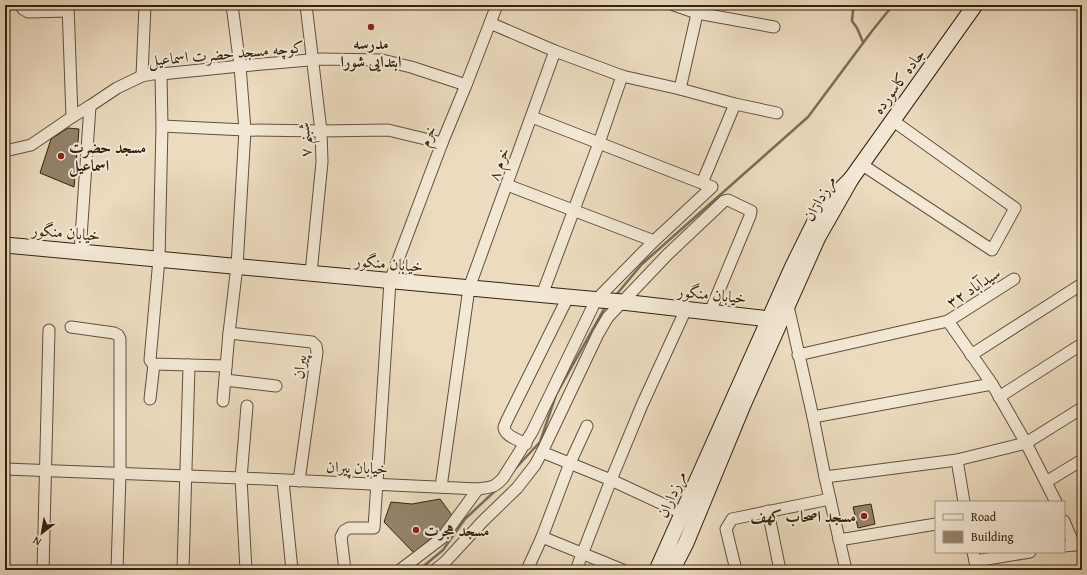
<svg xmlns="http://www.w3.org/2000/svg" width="1087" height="575" viewBox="0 0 1087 575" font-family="'Gentium Book Plus',Amiri,serif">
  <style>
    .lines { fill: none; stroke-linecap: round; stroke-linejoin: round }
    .stream { stroke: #7c6c55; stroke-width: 2.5 }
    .building { fill: #93836b; stroke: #32230f }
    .street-casing { stroke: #60513b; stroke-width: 13 }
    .secondary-casing { stroke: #32230f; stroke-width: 17 }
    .street { stroke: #f3e8d5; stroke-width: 11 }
    .secondary { stroke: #f3e8d5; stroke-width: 15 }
    .poi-dot { fill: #8f2418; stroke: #f3e8d5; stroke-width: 1.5 }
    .labels { text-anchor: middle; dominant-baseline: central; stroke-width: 4; stroke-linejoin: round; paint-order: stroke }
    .poi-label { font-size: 16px; font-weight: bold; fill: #32230f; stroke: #f3e8d5; text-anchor: start }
    .street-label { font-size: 16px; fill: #32230f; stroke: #f3e8d5 }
  </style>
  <rect width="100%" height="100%" fill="#ecdbbf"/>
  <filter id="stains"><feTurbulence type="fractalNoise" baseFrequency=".005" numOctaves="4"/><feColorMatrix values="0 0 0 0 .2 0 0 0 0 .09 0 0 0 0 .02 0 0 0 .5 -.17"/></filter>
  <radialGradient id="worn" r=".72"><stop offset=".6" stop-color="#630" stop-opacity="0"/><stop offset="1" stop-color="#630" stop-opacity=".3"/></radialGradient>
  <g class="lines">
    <g class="stream">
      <polyline points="858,5 853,10 852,21 857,28 863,42"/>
      <polyline points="616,295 642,264 808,117 872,31 893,5"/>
      <polyline points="514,470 540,442 556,395 604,309 607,305"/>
      <polyline points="419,570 443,550 465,519 496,490"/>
    </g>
  </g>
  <g class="building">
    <polygon points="68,128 79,129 74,187 40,173 51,139"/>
    <polygon points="440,499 454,518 414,553 384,522 391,502 412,504"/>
    <polygon points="871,504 875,524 858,528 853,507"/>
  </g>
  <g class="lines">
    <g class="street-casing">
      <g id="street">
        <polyline points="21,5 23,9 28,12 68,11"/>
        <polyline points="68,5 72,117"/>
        <polyline points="306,5 321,131 322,162 311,273"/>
        <polyline points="674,5 697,13 774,27"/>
        <polyline points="490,23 555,51 622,76"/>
        <polyline points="161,74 162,126 159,259 150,360 152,363 154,364 188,365 189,367 183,570"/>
        <polyline points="142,76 145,5"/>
        <polyline points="680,89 699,5"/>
        <polyline points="162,126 245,130 321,131 388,130 442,143"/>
        <polyline points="5,151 31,145 72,117 90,106 117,88 142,76 152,74 161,74 240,66 321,59 382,60 411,67 466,85"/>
        <polyline points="861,164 992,250 1015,208 892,120"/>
        <polyline points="702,183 735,104"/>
        <polyline points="507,185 654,241 712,187 532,117"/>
        <polyline points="80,252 90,106"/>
        <polyline points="542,295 599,143 622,76 680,89 735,104 777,113"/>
        <polyline points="788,306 813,417 825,477 846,570"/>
        <polyline points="948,321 1014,279"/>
        <polyline points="71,327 114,333 118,335 120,339 120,474 117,570"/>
        <polyline points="229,333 312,342 316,346 317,352 299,481"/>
        <polyline points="798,355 948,321 992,384 1026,443 1056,502"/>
        <polyline points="971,355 1082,284"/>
        <polyline points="188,365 226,366"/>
        <polyline points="225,380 276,386"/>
        <polyline points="999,397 1082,344"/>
        <polyline points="150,399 154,364"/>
        <polyline points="223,401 229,333 237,266 245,130 240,66 232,5"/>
        <polyline points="813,417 992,384"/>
        <path d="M526 444C519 440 504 436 504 427 505 425 506 422 507 420L568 297"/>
        <polyline points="542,452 611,480 682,513"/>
        <polyline points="957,460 964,502"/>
        <path d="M5 469 241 478 478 489C491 487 494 488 503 478L532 432 596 300 654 241"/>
        <polyline points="825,477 957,460 1026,443 1082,408"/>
        <polyline points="283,481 292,570"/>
        <polyline points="1046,482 1082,460"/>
        <polyline points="441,487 469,288 555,51"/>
        <polyline points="768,511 780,570"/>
        <polyline points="1064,521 1074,545"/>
        <polyline points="542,537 623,570"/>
        <polyline points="839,540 936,524"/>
        <polyline points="1064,546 1074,545 1082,542"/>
        <polyline points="973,552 977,570"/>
        <polyline points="975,561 1030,552"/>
        <polyline points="43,570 49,330"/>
        <polyline points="246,570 241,478 247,406"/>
        <polyline points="345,570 341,537 344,531 349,528 374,528 390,281 442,143 466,85 497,5"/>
        <polyline points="400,570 442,538 478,489"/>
        <polyline points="435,570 445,562 483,521 517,488 535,465 542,452 598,334 608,317 667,255 724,201 728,200 751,211 750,216 710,312"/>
        <polyline points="527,570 542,537 570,463 587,426"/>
        <polyline points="576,570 611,480 642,405 686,309"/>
        <polyline points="736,570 726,529 732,519 830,499"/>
      </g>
    </g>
    <g class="secondary-casing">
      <g id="secondary">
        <polyline points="851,179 975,5"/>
        <polyline points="5,245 622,302 769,319"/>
        <polyline points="657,570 792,268 821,209 851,179 818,237 743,405 686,543 672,570"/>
      </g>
    </g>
    <use href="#street" class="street"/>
    <use href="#secondary" class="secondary"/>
  </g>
  <g class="poi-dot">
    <circle cx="371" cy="27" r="4"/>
    <circle cx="61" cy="156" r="4"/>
    <circle cx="864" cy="516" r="4"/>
    <circle cx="416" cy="530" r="4"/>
  </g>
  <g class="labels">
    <g class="poi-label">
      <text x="371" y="43" text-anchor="middle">مدرسه<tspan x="371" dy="18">ابتدایی شورا</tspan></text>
      <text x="69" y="147">مسجد حضرت<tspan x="69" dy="18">اسماعیل</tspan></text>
      <text x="856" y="516" text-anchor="end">مسجد اصحاب کهف</text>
      <text x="424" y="530">مسجد هجرت</text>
    </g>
    <g class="street-label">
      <text transform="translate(226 53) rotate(-5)">کوچه مسجد حضرت اسماعیل</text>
      <text transform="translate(898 81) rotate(-54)">جاده کاسورده</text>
      <text transform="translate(427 136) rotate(-68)">خرم</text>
      <text transform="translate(304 140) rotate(-93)">شبنم ۷</text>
      <text transform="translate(498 164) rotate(-70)">خرم ۸</text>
      <text transform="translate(819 198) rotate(-61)">مرزداران</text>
      <text transform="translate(66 232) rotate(5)">خیابان منگور</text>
      <text transform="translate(389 263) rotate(5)">خیابان منگور</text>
      <text transform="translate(973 287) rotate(-33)">سیدآباد ۳۲</text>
      <text transform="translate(712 294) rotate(6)">خیابان منگور</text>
      <text transform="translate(299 367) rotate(-83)">پیران</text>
      <text transform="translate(357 467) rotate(2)">خیابان پیران</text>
      <text transform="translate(671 494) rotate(-66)">مرزداران</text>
    </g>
  </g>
  <rect width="1087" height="575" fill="none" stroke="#ecdbbf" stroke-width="20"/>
  <rect x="6" y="6" width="1075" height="563" fill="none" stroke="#32230f" stroke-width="2"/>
  <rect x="10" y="10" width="1067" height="555" fill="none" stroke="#32230f"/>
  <rect x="935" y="501" width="130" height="52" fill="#f3e8d5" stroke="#a69986"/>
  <rect x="943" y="514" width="20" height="6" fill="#f3e8d5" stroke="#a69986"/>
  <text x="971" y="521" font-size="12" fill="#32230f">Road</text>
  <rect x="943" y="531" width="20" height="12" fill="#93836b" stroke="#a69986"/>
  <text x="971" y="541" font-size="12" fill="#32230f">Building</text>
  <g transform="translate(42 533) rotate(211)" stroke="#f3e8d5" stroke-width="3" paint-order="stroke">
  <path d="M0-3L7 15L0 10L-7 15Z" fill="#32230f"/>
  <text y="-6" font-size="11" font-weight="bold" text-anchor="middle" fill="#32230f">N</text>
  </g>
  <rect width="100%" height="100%" filter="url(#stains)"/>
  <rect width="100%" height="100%" fill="url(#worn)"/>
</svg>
